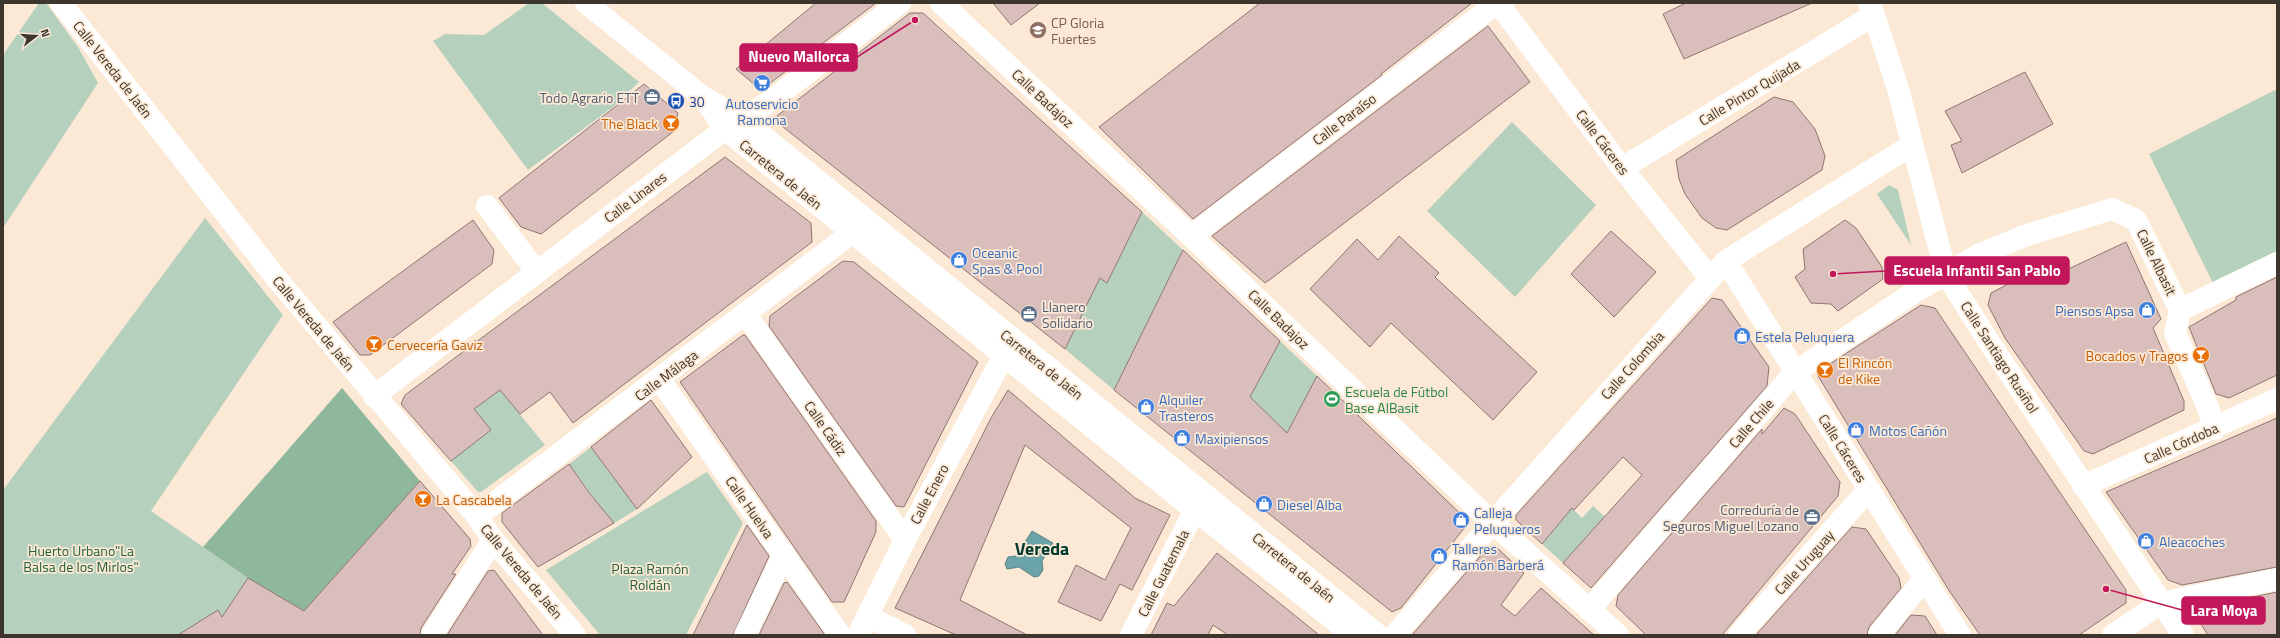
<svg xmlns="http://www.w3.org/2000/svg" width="2280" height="638" viewBox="0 0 2280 638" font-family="'Titillium Web',sans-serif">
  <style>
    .green { fill: #b5d1bd }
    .forest { fill: #8eb79b }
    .water { fill: #6ba4a8; stroke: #5d8383 }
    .building { fill: #dabebb; stroke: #8f7572 }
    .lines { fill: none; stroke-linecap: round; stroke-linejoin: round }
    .minor { stroke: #fff; stroke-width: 22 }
    .major { stroke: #fff; stroke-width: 22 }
    .highway { stroke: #fff; stroke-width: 22 }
    .labels { text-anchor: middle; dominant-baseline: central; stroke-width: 3.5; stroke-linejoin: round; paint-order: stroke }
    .education-label { font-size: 14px; fill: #785e54; stroke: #fbe8d5; text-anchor: start }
    .street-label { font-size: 14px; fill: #3d362e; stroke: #fbe8d5 }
    .service-label { font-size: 14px; fill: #4e5e75; stroke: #fbe8d5; text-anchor: end }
    .transit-label { font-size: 14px; fill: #164399; stroke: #fbe8d5; text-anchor: start }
    .shop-label { font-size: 14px; fill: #366cbe; stroke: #fbe8d5; text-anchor: start }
    .food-label { font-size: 14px; fill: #c56008; stroke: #fbe8d5; text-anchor: start }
    .leisure-label { font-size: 14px; fill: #27864d; stroke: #fbe8d5; text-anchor: start }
    .park-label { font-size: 14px; fill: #21623c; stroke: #fbe8d5 }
    .district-label { font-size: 18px; font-weight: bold; fill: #003a2f; stroke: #fbe8d5 }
    .leader { fill: none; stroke: #c2185b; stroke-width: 1.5 }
    .callout-dot { fill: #c2185b; stroke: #fbe8d5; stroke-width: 1.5 }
    .callout { fill: #c2185b; stroke: #c2185b; stroke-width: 1.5 }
    .callout-label { font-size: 15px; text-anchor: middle; font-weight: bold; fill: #fff }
  </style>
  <rect width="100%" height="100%" fill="#fbe8d5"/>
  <g class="green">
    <polygon points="39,3 46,3 78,47 98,83 3,228 3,55"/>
    <polygon points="529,3 542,3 639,82 613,107 528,170 433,41 445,34 484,35"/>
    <polygon points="2277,89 2277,257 2216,289 2149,154"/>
    <polygon points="1512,122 1596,205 1515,297 1427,211"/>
    <polygon points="1889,185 1898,190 1911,245 1877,194"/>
    <polygon points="1142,212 1183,250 1114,390 1065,349 1100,278 1107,283"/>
    <polygon points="205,218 283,315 151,511 248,578 210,635 3,635 3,490"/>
    <polygon points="1280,341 1317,376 1287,433 1250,397"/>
    <polygon points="500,390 545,445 481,492 478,492 451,461 491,430 474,409"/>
    <polygon points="591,447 637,509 613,524 569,464"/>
    <polygon points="707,472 743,523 686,635 600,635 546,570"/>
    <polygon points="1593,506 1605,517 1563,563 1542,544 1572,508 1582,518"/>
  </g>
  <polygon class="forest" points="342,388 420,481 304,611 248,578 203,547"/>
  <polygon class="water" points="1032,531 1053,543 1042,561 1043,570 1039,576 1034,577 1019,567 1007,569 1005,564 1008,557 1016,556"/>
  <g class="building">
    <polygon points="816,3 876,3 761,90 736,69"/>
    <polygon points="993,3 1040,3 1011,25"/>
    <polygon points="1260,3 1472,3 1381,74 1382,75 1193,219 1099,127"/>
    <polygon points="1686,3 1812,3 1684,59 1663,14"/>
    <polygon points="910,13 923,13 1142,212 1107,283 1100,278 1065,349 773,119"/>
    <polygon points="1488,26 1530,82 1272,278 1265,283 1212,236"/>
    <polygon points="2025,72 2053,124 1962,173 1951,145 1962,141 1945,111"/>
    <polygon points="644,84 678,113 674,131 541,234 521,227 499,198"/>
    <polygon points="1774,97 1793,102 1815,129 1825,156 1822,170 1735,225 1727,230 1716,228 1702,218 1685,194 1679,179 1676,160"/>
    <polygon points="725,157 811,223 812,242 573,423 550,392 520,414 500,390 474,409 491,430 451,461 401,404 405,395"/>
    <polygon points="473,220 494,250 492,264 370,355 360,355 333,322"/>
    <polygon points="1845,220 1856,228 1882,267 1883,279 1838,311 1831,304 1811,303 1795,277 1805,269 1803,249"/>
    <polygon points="1611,231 1656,272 1614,317 1571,274"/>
    <polygon points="1399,236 1439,273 1435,277 1537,372 1493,420 1391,323 1370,347 1310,289 1357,239 1378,260"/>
    <polygon points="2126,242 2161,319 2153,328 2184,401 2184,410 2093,454 2084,451 2021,361 2005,338 1988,305 1991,293 2041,267 2049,278"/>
    <polygon points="1183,250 1280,341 1250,397 1287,433 1317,376 1469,522 1401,608 1392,612 1114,390"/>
    <polygon points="843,261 854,262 978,362 904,507 896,506 769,326 770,316"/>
    <polygon points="2277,277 2277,375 2229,398 2216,394 2189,327 2236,300 2236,297"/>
    <polygon points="1712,298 1722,300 1769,367 1767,386 1591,588 1563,563 1642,475 1623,457 1574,510 1572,508 1542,544 1516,520 1516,515"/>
    <polygon points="1921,305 1935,308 2126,590 2126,603 2079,635 1980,635 1950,592 1818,376 1819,371"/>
    <polygon points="743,335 745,335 876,521 876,532 844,602 832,602 680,382"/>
    <polygon points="1008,390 1135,498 1170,515 1132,590 1120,584 1101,621 1058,602 1076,565 1105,580 1131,528 1025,445 960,600 1027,635 956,635 895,608 991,418"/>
    <polygon points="651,400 692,457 637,509 591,447"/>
    <polygon points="1784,408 1795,414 1840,482 1838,496 1722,635 1646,635 1616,606 1618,595 1762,429 1762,434"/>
    <polygon points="2277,418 2277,567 2182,585 2168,580 2106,492"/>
    <polygon points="569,464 590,494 614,523 538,567 502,522 502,513"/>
    <polygon points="420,481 470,539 471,546 452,574 456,574 421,628 420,635 178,635 218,610 222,617 248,578 304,611"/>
    <polygon points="747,525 769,556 733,635 693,635"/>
    <polygon points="1852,527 1866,529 1899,578 1901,588 1869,627 1867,635 1756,635"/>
    <polygon points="1495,546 1524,573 1501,605 1515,616 1541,588 1594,635 1412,635 1488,547"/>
    <polygon points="1217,553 1298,618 1319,635 1228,635 1213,625 1208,635 1151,635 1167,603 1174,606"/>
    <polygon points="494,570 543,635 447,635 488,571"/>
    <polygon points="787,582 825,635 759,635 784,583"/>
    <polygon points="2277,592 2277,635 2208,635 2197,618 2198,608"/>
    <polygon points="1911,615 1925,616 1937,635 1895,635"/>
  </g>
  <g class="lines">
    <g class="minor">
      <polyline points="61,3 277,279 477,516 493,540 575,635"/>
      <polyline points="941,3 1191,236 1492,522 1618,635"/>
      <polyline points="1498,3 1622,168 1710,278"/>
      <polyline points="1869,3 1874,15 1898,89 1946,274 1987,339 2183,635"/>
      <polyline points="1622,168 1874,15"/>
      <polyline points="487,206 536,271"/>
      <polyline points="1191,236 1497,3"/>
      <polyline points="1726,261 1960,635"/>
      <polyline points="2180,310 2277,263"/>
      <polyline points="746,315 905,540"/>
      <polyline points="660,380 840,635"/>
      <polyline points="374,396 725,129 769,102 900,3"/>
      <polyline points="2083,486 2277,399"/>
      <polyline points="477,516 853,232"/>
      <polyline points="1589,610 1795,372 1913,293 1978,255 2027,235 2112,209 2136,220 2180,310 2175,333 2209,410 2214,429"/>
      <polyline points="867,616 905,635"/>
      <polyline points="432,635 493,540"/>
      <polyline points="745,635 784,554"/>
      <polyline points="858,635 905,540 1004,355"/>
      <polyline points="1131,635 1203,494"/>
      <polyline points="1395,635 1503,511 1726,261 1912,145"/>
      <polyline points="1739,635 1869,489"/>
      <polyline points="1879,635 1924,579"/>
      <polyline points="2113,635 2161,603 2277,579"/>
    </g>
    <g class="major">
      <polyline points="703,97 742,119 770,142 1378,635"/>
      <polyline points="706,101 725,129 1176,495 1353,635"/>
    </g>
    <polyline class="highway" points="586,3 703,97"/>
  </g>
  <defs>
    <g id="school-disc" transform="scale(0.9)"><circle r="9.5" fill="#8d6e63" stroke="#fbe8d5"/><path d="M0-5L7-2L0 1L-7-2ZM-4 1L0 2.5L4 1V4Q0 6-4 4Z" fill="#fff"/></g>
    <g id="supermarket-disc" transform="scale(0.9)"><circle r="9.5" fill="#3f7fe0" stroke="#fbe8d5"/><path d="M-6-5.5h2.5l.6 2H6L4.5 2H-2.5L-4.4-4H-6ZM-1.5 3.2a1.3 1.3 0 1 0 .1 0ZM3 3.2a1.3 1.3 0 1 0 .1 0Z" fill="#fff"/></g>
    <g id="office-disc" transform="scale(0.9)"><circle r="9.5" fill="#5c6f8a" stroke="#fbe8d5"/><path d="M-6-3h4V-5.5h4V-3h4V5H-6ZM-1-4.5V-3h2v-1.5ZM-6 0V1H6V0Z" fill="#fff"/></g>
    <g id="bus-disc" transform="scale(0.9)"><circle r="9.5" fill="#1a4fb4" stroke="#fbe8d5"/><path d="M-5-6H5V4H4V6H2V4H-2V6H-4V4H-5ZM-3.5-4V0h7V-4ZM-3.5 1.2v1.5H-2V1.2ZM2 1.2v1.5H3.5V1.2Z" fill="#fff"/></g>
    <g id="bar-disc" transform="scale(0.9)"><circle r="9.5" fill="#e8710a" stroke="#fbe8d5"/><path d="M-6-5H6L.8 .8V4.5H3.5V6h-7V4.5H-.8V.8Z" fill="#fff"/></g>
    <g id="shop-disc" transform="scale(0.9)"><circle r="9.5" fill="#3f7fe0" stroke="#fbe8d5"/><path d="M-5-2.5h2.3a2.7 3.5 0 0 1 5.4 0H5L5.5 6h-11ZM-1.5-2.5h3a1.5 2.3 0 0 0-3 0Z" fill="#fff"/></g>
    <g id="stadium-disc" transform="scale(0.9)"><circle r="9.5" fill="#2e9e5b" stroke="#fbe8d5"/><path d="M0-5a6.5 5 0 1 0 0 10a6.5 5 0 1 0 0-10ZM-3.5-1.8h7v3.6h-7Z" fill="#fff"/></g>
  </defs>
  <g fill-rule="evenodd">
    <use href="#school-disc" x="1038" y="30"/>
    <use href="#supermarket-disc" x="762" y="83"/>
    <use href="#office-disc" x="652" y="97"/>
    <use href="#bus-disc" x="676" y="101"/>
    <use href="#bar-disc" x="671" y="123"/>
    <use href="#shop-disc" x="959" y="260"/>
    <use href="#shop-disc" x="2147" y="310"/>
    <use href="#office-disc" x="1029" y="314"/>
    <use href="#shop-disc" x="1742" y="336"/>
    <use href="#bar-disc" x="374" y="344"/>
    <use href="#bar-disc" x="2201" y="355"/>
    <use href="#bar-disc" x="1825" y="370"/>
    <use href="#stadium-disc" x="1332" y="399"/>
    <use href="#shop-disc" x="1146" y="407"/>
    <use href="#shop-disc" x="1856" y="430"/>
    <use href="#shop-disc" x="1182" y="438"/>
    <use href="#bar-disc" x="423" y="499"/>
    <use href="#shop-disc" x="1264" y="504"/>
    <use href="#office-disc" x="1812" y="517"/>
    <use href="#shop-disc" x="1461" y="520"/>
    <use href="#shop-disc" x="2146" y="541"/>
    <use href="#shop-disc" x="1439" y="556"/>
  </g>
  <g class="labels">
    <g class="education-label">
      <text x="1051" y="22">CP Gloria<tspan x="1051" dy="16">Fuertes</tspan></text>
    </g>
    <g class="street-label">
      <text transform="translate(113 69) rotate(52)">Calle Vereda de Jaén</text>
      <text transform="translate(1749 92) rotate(-31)">Calle Pintor Quijada</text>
      <text transform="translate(1043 98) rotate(43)">Calle Badajoz</text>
      <text transform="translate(1344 119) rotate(-37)">Calle Paraíso</text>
      <text transform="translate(1603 142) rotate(53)">Calle Cáceres</text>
      <text transform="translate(781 174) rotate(39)">Carretera de Jaén</text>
      <text transform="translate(635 197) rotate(-37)">Calle Linares</text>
      <text transform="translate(2157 262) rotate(64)">Calle Albasit</text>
      <text transform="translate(1279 319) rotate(44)">Calle Badajoz</text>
      <text transform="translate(314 323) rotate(50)">Calle Vereda de Jaén</text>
      <text transform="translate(2000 357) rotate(57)">Calle Santiago Rusiñol</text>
      <text transform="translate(1042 364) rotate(39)">Carretera de Jaén</text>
      <text transform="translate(1632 365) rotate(-48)">Calle Colombia</text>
      <text transform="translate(666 375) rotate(-37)">Calle Málaga</text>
      <text transform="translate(1751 423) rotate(-49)">Calle Chile</text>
      <text transform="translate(826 428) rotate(55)">Calle Cádiz</text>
      <text transform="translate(2181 443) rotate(-24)">Calle Córdoba</text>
      <text transform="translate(1843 448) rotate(58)">Calle Cáceres</text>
      <text transform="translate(929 494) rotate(-62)">Calle Enero</text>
      <text transform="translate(750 507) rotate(55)">Calle Huelva</text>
      <text transform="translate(1804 562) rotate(-48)">Calle Uruguay</text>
      <text transform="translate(1294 567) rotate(39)">Carretera de Jaén</text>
      <text transform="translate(522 571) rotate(50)">Calle Vereda de Jaén</text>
      <text transform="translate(1163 573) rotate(-63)">Calle Guatemala</text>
    </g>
    <g class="service-label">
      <text x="639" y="97">Todo Agrario ETT</text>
      <text x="1042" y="306" text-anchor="start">Llanero<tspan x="1042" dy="16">Solidario</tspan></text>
      <text x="1799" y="509">Correduría de<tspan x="1799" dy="16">Seguros Miguel Lozano</tspan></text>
    </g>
    <g class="transit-label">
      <text x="689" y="101">30</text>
    </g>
    <g class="shop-label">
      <text x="762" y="103" text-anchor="middle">Autoservicio<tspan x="762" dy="16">Ramona</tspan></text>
      <text x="972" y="252">Oceanic<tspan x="972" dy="16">Spas &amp; Pool</tspan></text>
      <text x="2134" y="310" text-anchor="end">Piensos Apsa</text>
      <text x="1755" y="336">Estela Peluquera</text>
      <text x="1159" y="399">Alquiler<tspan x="1159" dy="16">Trasteros</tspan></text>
      <text x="1869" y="430">Motos Cañón</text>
      <text x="1195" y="438">Maxipiensos</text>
      <text x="1277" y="504">Diesel Alba</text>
      <text x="1474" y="512">Calleja<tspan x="1474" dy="16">Peluqueros</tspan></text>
      <text x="2159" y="541">Aleacoches</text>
      <text x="1452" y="548">Talleres<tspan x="1452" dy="16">Ramón Barberá</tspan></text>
    </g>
    <g class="food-label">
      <text x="658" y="123" text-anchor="end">The Black</text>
      <text x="387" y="344">Cervecería Gaviz</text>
      <text x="2188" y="355" text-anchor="end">Bocados y Tragos</text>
      <text x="1838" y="362">El Rincón<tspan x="1838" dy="16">de Kike</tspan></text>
      <text x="436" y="499">La Cascabela</text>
    </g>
    <g class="leisure-label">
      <text x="1345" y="391">Escuela de Fútbol<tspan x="1345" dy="16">Base AlBasit</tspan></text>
    </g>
    <g class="park-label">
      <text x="81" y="550">Huerto Urbano"La<tspan x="81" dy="16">Balsa de los Mirlos"</tspan></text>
      <text x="650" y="568">Plaza Ramón<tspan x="650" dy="16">Roldán</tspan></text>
    </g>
    <g class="district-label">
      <text x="1042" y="548">Vereda</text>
    </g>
  </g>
  <path class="leader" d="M915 20L857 57M1833 274L1885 271M2106 589L2182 610"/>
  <g class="callout-dot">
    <circle cx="915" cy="20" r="4"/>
    <circle cx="1833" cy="274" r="4"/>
    <circle cx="2106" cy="589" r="4"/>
  </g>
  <g class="callout">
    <rect x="740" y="44" width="117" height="27" rx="4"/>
    <rect x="1885" y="257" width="184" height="27" rx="4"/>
    <rect x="2182" y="597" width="83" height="27" rx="4"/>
  </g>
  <g class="callout-label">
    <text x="799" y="62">Nuevo Mallorca</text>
    <text x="1977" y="276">Escuela Infantil San Pablo</text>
    <text x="2224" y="616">Lara Moya</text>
  </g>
  <rect width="2280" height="638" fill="none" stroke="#3d362e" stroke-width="8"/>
  <g transform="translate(36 36) rotate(73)" stroke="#fbe8d5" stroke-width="3" paint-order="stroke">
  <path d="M0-3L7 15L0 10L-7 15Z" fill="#3d362e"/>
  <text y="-6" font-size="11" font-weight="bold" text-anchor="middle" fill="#3d362e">N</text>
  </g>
</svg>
